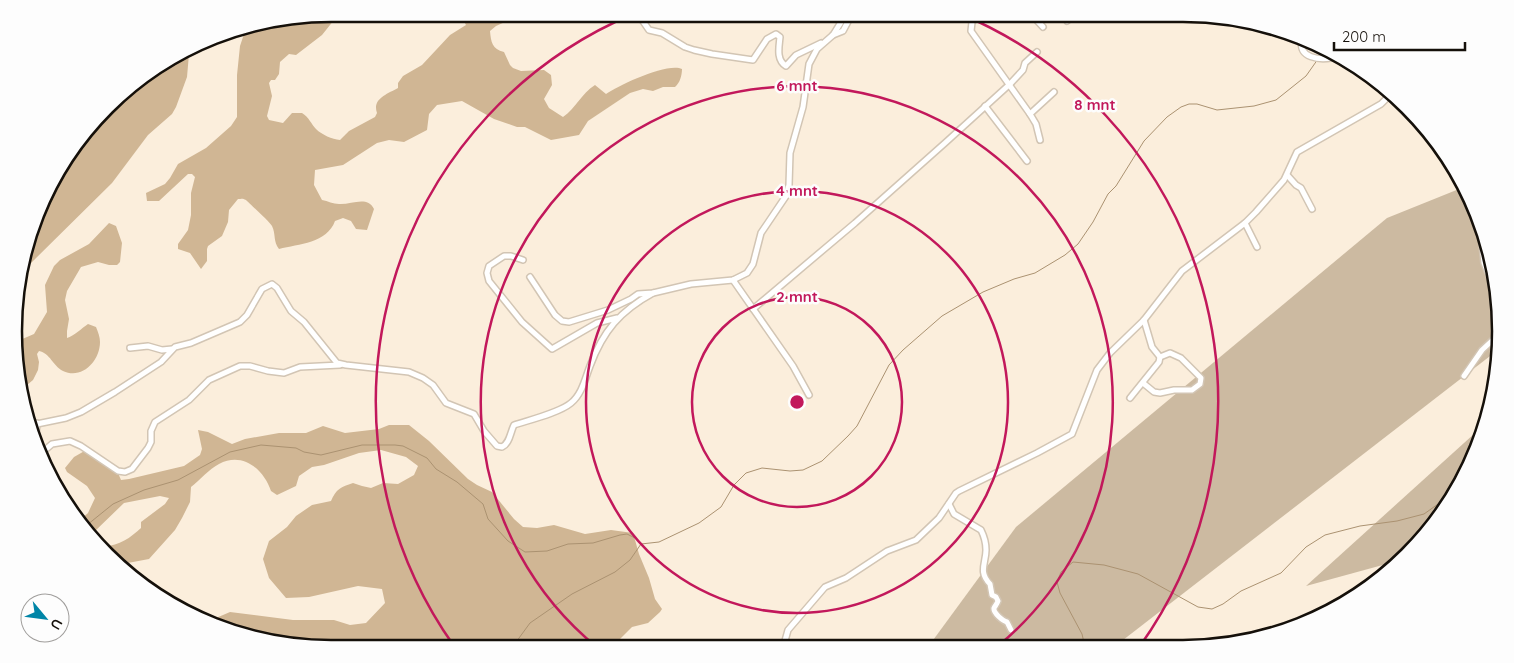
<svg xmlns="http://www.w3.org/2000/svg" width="1514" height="663" viewBox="0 0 1514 663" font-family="Quicksand,sans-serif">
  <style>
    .green { fill: #ccbaa1 }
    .forest { fill: #d0b694 }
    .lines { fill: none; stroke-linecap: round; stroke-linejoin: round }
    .stream { stroke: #ab9271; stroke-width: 1 }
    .minor-casing { stroke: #d2c5b4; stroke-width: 8 }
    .minor { stroke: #fff; stroke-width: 5 }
    .ring { fill: none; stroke: #c2185b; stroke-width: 2.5 }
    .rim { fill: none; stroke: #15100a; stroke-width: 2.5 }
    .centre { fill: #c2185b; stroke: #fdfdfd; stroke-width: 2.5 }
    .ring-label { font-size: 15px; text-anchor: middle; font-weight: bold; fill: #c2185b; stroke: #fdfdfd; stroke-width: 5; stroke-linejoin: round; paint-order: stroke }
  </style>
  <rect width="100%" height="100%" fill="#fbeedc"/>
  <g class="green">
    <polygon points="1464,187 1468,191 1500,311 1494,353 1114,647 928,647 1016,527 1387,218"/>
    <polygon points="1485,424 1483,434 1447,508 1401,560 1306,586"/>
  </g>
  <g class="forest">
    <path d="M331 14H353L334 20 322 35 296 55 289 54 280 62 279 74 275 80H271L269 83 272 96 267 116 269 120 283 123 292 113H302C309 117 311 124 316 129 322 135 332 139 340 140L349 131 375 117 377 113C372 99 387 94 398 88V83L403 76 422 65 450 35 466 25 460 14H519L518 16 496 26 490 31C491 42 492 49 504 52L510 65 513 68 521 71 544 70 551 75 552 85 544 99 549 108 563 117C576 108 581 94 595 85L606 94C619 85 668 62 682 69 682 75 680 83 675 87H663L653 91 643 89 630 93 588 121 579 135 551 140 525 127H517L494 119 462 101 437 105 429 114 427 130 404 142 389 140 377 143 343 165 315 170 314 185 322 200C328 201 333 204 339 204 351 205 367 195 374 209L367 230 356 229 351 221 343 218 335 221C327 243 299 244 279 249 273 242 276 234 272 226 270 222 250 204 246 200 242 198 242 199 238 199L229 210 228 222 222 236 208 246 207 249V261L201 269 190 253 178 249V244L188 230 191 215V193L195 177 192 174H188L159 201H147L146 193 165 184 170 178 178 164 206 148 231 126 237 117V75L240 46 246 28Z"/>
    <polygon points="189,54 187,77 176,107 172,114 148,135 112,183 31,263 20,276 20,270 56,172 122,92"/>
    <path d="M109 223 116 226 122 243 120 262 117 265H109L98 262 81 267 67 291 65 300 69 319 67 331V338C74 336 82 328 88 324L96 327C98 332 100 337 100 342 100 361 82 380 63 371 53 366 50 353 39 351L37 354 39 362 38 370 33 380 27 385 20 384V340L34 334 47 312 45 285 54 266 60 260 89 244Z"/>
    <path d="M389 425H409L429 441 468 479 477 485 492 492 514 519 523 527 537 528 554 525 585 534 611 530 633 533 639 554 649 578 655 599 662 609 660 612 648 623 632 627 611 648 332 649 229 632 209 621 230 612 293 620H334L350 625 366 623 385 603 382 589 358 586 309 597 286 598 269 578 263 559 269 541 287 527 296 516 312 505 331 501C336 489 341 487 353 483L362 486 371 488 383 483 398 484 414 475 418 466 406 457 381 450 359 453 324 465 312 467 299 476 296 486 277 495 271 491C264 470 243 451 219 464 209 469 200 480 191 487L190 502 182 518 175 530 149 559 117 565 102 546C118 547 130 538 141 528V522L165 504 169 498 160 496 124 503 94 532 91 533 80 520 88 513 95 498 87 486 67 472 65 468 74 457 88 449 115 466 121 480 129 479 184 466 200 455 202 449 198 430 208 432 232 444 245 439 279 433H306L323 426 345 433 379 429Z"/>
  </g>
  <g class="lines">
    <g class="stream">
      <polyline points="1472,457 1474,452"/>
      <polyline points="87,525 113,504 144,490 178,480 230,452 261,445 296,448 304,452 321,455 362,445 395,445 403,446 427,458 436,469 457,482 483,504 488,519 508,541 525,552 547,551 568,544 593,543 620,535 627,534 635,538 641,544"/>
      <path d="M955 647C967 644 980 642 992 647"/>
      <polyline points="1085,647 1082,634 1060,593 1057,582 1061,572 1073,562 1104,565 1138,574 1198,607 1212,609 1223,604 1241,591 1281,573 1306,547 1325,535 1360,526 1397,521 1424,514 1455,492"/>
      <polyline points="511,649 530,623 572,594 615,572 630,560 641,544 659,542 699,523 721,507 734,485 746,473 762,468 790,471 803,470 822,461 848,436 857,426 889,365 903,350 942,316 983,292 1014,279 1035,273 1065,255 1078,244 1093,222 1108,194 1116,186 1144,141 1167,117 1181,107 1189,104 1197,104 1217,110 1254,106 1276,100 1306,76 1318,59"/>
    </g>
    <g class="minor-casing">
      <g id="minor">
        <path d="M638 14 649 30 662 33 685 47 694 50 712 54 753 60 767 39 776 34 780 37C779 47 776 60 786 66L796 55 821 43"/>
        <polyline points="980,14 972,22 971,31 1030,114 1036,124 1040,140"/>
        <polyline points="1031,14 1043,27"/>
        <polyline points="1063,14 1067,21"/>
        <polyline points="833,35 843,31 852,14"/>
        <path d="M1302 41C1298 58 1320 60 1331 58"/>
        <polyline points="985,106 1027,161"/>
        <polyline points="1030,114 1054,92"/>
        <polyline points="1287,175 1296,185 1301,188 1312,209"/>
        <polyline points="1245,223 1257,247"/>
        <polyline points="1482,244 1484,263 1491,280"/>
        <polyline points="523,260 511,256 504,256 489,266 487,273 489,281 522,322 552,349 597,323 617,318"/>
        <polyline points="530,277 555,315 562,321 569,322 608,310 631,299 638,294 653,293 691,284 733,280 747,273 753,264 761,233 786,196 789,185 790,153 803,107 809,64 817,49 833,35 846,14"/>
        <polyline points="733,280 793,366 809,395"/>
        <polyline points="753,309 855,223 945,143 1010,84 1023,70 1025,63 1037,52"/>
        <polyline points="130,348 148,346 162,350 172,349"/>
        <polyline points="1464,376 1482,350 1496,337"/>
        <polyline points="1143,383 1154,392 1160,393 1174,390 1192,390 1200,384 1201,378 1181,358 1170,353 1160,357"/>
        <polyline points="1130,398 1159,362 1160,357 1152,347 1144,320"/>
        <path d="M32 425 66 418 81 412 115 392 161 362 175 347 191 343 240 322 247 315 262 289 272 284 277 288 291 311 304 322 337 363 346 365 409 372 423 378 433 385 446 403 474 414 484 431 497 446 502 447C510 443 510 433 514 425 529 420 559 413 571 403 582 394 585 379 590 366 603 331 620 311 653 293"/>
        <polyline points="36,435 37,423"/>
        <polyline points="43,454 45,450 52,444 70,441 81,446 118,471 125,472 132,469 148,448 151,442 151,431 155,422 189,400 209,380 240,366 250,366 268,371 284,373 300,367 340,365"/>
        <path d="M949 504 954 514 981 530C984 536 986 543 986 550 986 563 978 572 990 584L992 595 996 597 998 601C997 604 995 606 994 608 993 613 1003 621 1007 622L1011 630"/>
        <polyline points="783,648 788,630 825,587 846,578 887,551 916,540 939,518 956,493 959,491 1037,453 1072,434 1097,370 1110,353 1144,320 1182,271 1245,223 1256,212 1284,180 1297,152 1381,104 1392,93"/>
      </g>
    </g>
    <use href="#minor" class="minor"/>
  </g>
  <g class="ring">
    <circle cx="797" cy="402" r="105"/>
    <circle cx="797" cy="402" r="211"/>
    <path d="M598 648A316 316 0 1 1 998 646"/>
    <path d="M454 646A421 421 0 0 1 633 14M961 14A421 421 0 0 1 1140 646"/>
  </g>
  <path d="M0 0H1514V663H0ZM331 22H1183A309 309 0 0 1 1492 331V331A309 309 0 0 1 1183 640H331A309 309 0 0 1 22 331V331A309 309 0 0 1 331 22Z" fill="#fdfdfd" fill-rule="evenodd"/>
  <path class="rim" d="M331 22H1183A309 309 0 0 1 1492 331V331A309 309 0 0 1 1183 640H331A309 309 0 0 1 22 331V331A309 309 0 0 1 331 22Z"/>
  <circle cx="797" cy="402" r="8" class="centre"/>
  <g class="ring-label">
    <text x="797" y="91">6 mnt</text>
    <text x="1095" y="110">8 mnt</text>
    <text x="797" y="196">4 mnt</text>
    <text x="797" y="302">2 mnt</text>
  </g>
  <g transform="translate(45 618) rotate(119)"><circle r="24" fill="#fdfdfd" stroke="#a09e9c"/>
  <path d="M0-4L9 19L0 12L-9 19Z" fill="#0085a7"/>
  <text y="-8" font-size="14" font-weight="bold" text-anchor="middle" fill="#15100a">U</text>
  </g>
  <path d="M1334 42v8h131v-8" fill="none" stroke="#15100a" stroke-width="2.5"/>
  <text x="1342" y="42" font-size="15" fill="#15100a" stroke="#fdfdfd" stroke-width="4" paint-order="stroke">200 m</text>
</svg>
